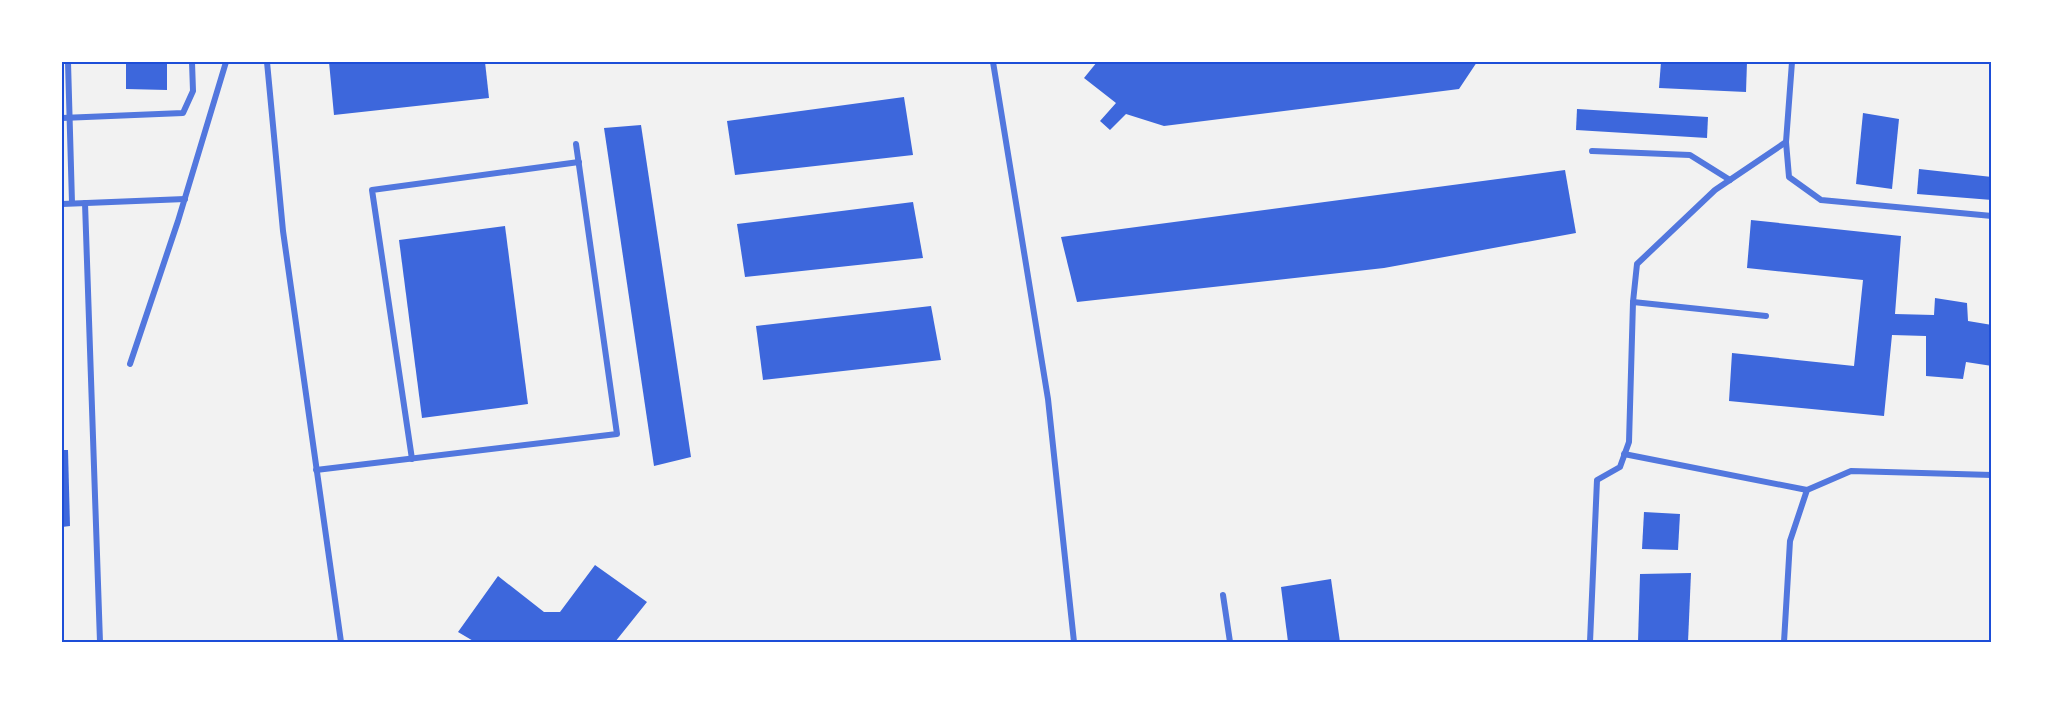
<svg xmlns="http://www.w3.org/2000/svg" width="2053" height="704" viewBox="0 0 2053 704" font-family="Bitter,serif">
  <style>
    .building { fill: #3d67dc }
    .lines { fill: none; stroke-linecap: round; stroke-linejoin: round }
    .minor { stroke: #5277de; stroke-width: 6 }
    .neatline { fill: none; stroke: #1d4ed8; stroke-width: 2 }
  </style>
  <rect width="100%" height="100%" fill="#f2f2f2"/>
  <g class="building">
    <polygon points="126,62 167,62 167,90 126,89"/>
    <polygon points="329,62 485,62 489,98 334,115"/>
    <polygon points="1097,62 1477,62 1459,89 1164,126 1126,114 1110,130 1100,121 1116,103 1084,78"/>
    <polygon points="1661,62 1747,62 1746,92 1659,88"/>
    <polygon points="904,97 913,155 735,175 727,121"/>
    <polygon points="1577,109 1708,117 1707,138 1576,130"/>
    <polygon points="1863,113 1899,119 1892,189 1856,184"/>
    <polygon points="641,125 691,457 654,466 604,128"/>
    <polygon points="1919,169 1992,177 1992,200 1917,194"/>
    <polygon points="1565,170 1576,233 1384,268 1077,302 1061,237"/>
    <polygon points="913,202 923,258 745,277 737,224"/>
    <polygon points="1751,220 1901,236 1895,314 1934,315 1935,298 1967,303 1968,321 1992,325 1992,366 1966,362 1963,379 1926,376 1926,336 1892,335 1884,416 1729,401 1732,353 1854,366 1863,280 1747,268"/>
    <polygon points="505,226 528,404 422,418 399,240"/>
    <polygon points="931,306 941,360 763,380 756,326"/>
    <polygon points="62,450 68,450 70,526 62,527"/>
    <polygon points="1644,512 1680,514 1678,550 1642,549"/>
    <polygon points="595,565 647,602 615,642 475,642 458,632 498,576 544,612 560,612"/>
    <polygon points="1691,573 1688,642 1638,642 1640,574"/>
    <polygon points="1331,579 1340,642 1288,642 1281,587"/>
  </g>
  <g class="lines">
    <g class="minor">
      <polyline points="68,62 72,203"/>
      <polyline points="267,62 283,231 341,642"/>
      <polyline points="993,62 1048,399 1074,642"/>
      <polyline points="62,118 183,113 193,91 192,62"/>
      <polyline points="1786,142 1789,177 1821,200 1992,216"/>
      <polyline points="1592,151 1690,155 1730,180"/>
      <polyline points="85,203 100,642"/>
      <polyline points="62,204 185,199"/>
      <polyline points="1633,302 1766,316"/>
      <polyline points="130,364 178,221 226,62"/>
      <polyline points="1624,454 1807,490"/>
      <polyline points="412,459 372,190 579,162"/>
      <polyline points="316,470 617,434 576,144"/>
      <polyline points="1223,595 1230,642"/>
      <polyline points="1590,642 1597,480 1620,467 1629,442 1633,302 1637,264 1715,190 1786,142 1792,62"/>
      <polyline points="1784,642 1790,541 1807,490 1851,471 1992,475"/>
    </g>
  </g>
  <rect width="2053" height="704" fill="none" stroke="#ffffff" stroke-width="126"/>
  <rect x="63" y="63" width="1927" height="578" class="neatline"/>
</svg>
